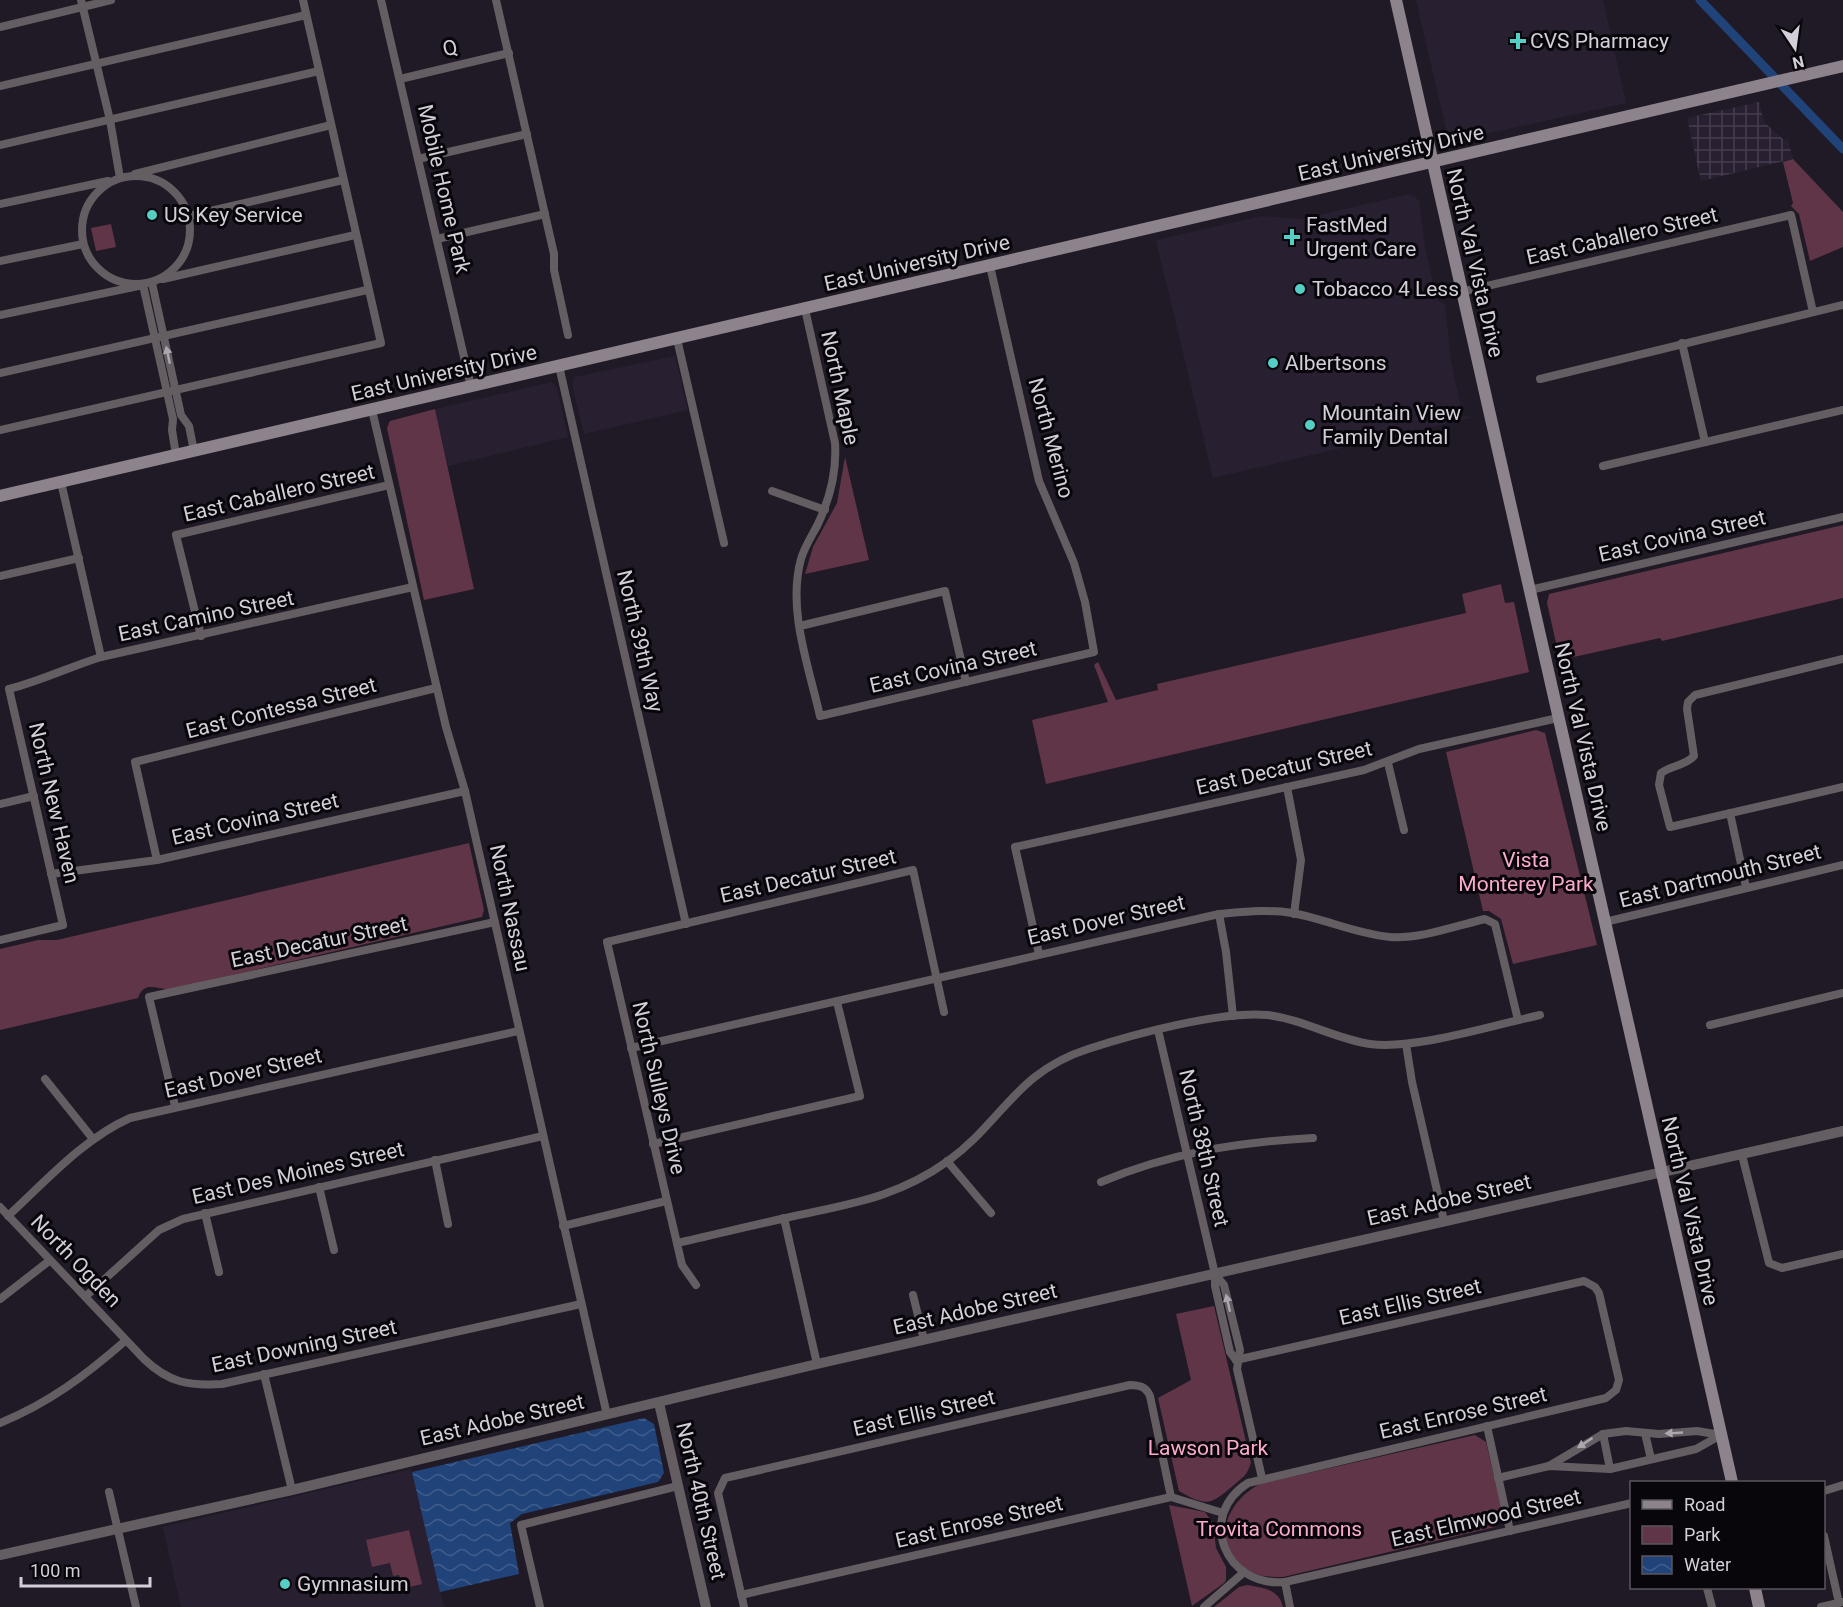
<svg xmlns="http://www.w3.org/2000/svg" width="1843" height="1607" viewBox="0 0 1843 1607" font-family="Roboto,sans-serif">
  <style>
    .built { fill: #281f31 }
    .industrial { fill: url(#industrial-grid) }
    .green { fill: #603548 }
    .water { fill: url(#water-waves) }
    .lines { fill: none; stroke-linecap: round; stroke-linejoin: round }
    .canal { stroke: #204379; stroke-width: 9 }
    .minor { stroke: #645e63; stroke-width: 8 }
    .tertiary { stroke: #645e63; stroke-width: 10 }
    .secondary { stroke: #8d838c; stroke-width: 12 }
    .oneway { fill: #aca7af }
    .poi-dot { fill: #55cec5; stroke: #08060b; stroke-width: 2 }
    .labels { text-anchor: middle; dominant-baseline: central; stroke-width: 6; stroke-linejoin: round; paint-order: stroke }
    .poi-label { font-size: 21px; fill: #d3cfd8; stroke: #08060b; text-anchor: start }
    .street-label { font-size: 21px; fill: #d3cfd8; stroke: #08060b }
    .park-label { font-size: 21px; fill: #fcaacc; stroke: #08060b }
  </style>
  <defs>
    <pattern id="industrial-grid" width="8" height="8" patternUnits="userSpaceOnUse" patternTransform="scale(1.5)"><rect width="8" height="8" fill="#281f31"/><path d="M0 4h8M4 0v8" fill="none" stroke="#463e4e"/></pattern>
    <pattern id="water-waves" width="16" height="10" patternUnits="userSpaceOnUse" patternTransform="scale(1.5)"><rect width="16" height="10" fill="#204379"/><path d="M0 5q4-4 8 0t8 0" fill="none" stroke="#405d8b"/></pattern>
  </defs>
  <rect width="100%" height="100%" fill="#201a26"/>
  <g class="built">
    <polygon points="1416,0 1603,0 1626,103 1449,142"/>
    <polygon points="1410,194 1419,200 1425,247 1437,300 1445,304 1451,361 1463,416 1474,417 1213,478 1156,240 1262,216 1301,219"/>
    <polygon points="675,356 688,410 584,434 572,384 575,377"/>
    <polygon points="552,382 557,388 568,437 448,466 435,409"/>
    <polygon points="411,1469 444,1607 181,1607 163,1527"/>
  </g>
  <polygon class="industrial" points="1759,102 1764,122 1784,140 1788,139 1793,159 1701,181 1687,118"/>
  <g class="green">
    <polygon points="1793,159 1843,212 1843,247 1810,261 1799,214 1791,206 1793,203 1783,162"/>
    <polygon points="111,224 116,247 96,251 91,228"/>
    <polygon points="435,409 474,589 424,600 387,428 390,421"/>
    <polygon points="845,457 869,560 805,574 813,547 837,503"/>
    <polygon points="1843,525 1843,598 1662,641 1660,638 1560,660 1547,603 1549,594"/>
    <polygon points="1501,584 1505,603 1514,602 1529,672 1046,784 1032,720 1108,702 1094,665 1098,662 1116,700 1158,690 1157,684 1466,613 1462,594"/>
    <polygon points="1536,730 1545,733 1597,945 1513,964 1501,919 1489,911 1483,911 1446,752"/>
    <path d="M469 843 484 910 482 917 172 989C157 991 145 979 138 998L0 1030V949L38 940H57Z"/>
    <path d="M1214 1306 1251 1463C1246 1477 1244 1476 1234 1485 1211 1504 1208 1508 1179 1491L1158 1398 1191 1380 1176 1314Z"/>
    <path d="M1475 1435 1486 1442 1503 1515 1495 1527 1283 1577C1272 1577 1261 1577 1251 1572 1209 1549 1223 1503 1260 1484Z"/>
    <polygon points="1169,1505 1205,1512 1213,1523 1216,1548 1226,1567 1226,1580 1224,1583 1192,1606"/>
    <polygon points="409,1530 422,1584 397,1590 404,1586 399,1575 393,1576 390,1563 372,1567 366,1540"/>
    <path d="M1247 1585C1264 1588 1279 1589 1283 1607H1214L1239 1587Z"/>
  </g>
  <polygon class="water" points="644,1418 654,1424 664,1473 658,1482 522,1514 510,1523 519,1574 440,1592 412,1472"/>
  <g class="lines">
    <polyline class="canal" points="1700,0 1843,149"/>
    <g class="minor">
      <polyline points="81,0 110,120 120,178"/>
      <polyline points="381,0 471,387"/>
      <polyline points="496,0 554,254 554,270 568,335"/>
      <polyline points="0,27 111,0"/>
      <polyline points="400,79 509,53"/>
      <polyline points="0,86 306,15"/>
      <polyline points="0,145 319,71"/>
      <polyline points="418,159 527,134"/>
      <polyline points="135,174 331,125"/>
      <circle cx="136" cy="230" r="54"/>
      <polyline points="0,204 108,181"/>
      <polyline points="189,216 343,180"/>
      <polyline points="437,239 545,214"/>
      <polyline points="0,261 83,244"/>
      <polyline points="163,279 355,235"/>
      <polyline points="152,283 181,415 189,426 194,451"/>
      <polyline points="1461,292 1791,215 1813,312"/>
      <path d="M805 309 835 443C837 473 830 499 817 526 811 537 804 548 801 559 787 610 809 667 820 716L1094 652 1085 602 1074 563 1039 481 990 266"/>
      <polyline points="0,315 143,285 173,419 172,430 176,455"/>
      <polyline points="677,339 724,543"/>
      <polyline points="1682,343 1705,442"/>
      <polyline points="559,366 686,924"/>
      <polyline points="0,373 367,290"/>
      <polyline points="1540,379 1843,305"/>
      <polyline points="372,410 446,727 465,791 607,1415"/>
      <polyline points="0,430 381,343 303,0"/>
      <polyline points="1603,466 1843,410"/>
      <polyline points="61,482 101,657"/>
      <polyline points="772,491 825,510"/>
      <polyline points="0,576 79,558"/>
      <polyline points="1530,590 1843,517"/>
      <polyline points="800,626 945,591 966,682"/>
      <polyline points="201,636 176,535 389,485"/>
      <path d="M1843 659 1695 695 1688 702 1687 709 1694 756C1685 766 1672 765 1661 773L1659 785 1670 827 1843 787"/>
      <polyline points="1388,763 1404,830"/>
      <polyline points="1287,787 1301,860 1294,914"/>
      <polyline points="0,804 34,796"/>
      <polyline points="1730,813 1746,887"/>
      <polyline points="157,860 135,762 436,688"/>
      <polyline points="51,874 157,860 465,791"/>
      <polyline points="1219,914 1226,952 1233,1016"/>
      <polyline points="1605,922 1843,865"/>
      <path d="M0 940 63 925 9 689C41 681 69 667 101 657L413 587"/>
      <polyline points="1039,954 1015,847 1364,770 1419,749 1558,718"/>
      <polyline points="1710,1025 1843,993"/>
      <polyline points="1158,1030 1215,1274 1215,1286 1230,1352 1236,1360"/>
      <polyline points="1406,1044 1412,1082 1444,1221"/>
      <path d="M631 1048 1219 914C1243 912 1268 909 1292 913 1326 919 1356 934 1390 937 1421 939 1455 926 1485 919L1495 924 1518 1020"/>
      <polyline points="45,1079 93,1139"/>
      <polyline points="175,1106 149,997 495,922"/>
      <polyline points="653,1144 860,1096 837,1002"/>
      <polyline points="1742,1155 1769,1263 1782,1268 1843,1254"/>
      <polyline points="435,1160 448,1224"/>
      <polyline points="947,1161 991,1213"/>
      <path d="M1101 1182C1170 1153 1238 1142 1313 1138"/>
      <polyline points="319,1187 334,1250"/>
      <path d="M0 1207 144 1359C169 1383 189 1386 222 1384L581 1304"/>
      <polyline points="205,1213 219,1272"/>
      <path d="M8 1216C46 1181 83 1139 130 1118L518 1031"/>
      <polyline points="784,1218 817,1364"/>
      <polyline points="563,1226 666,1201"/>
      <path d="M677 1243C713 1235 749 1226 786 1218 847 1204 895 1199 948 1161 1002 1122 1016 1072 1088 1049 1134 1034 1220 1011 1267 1015 1303 1019 1335 1039 1370 1044 1415 1050 1494 1025 1540 1015"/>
      <polyline points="1215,1274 1224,1285 1240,1350 1237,1369 1262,1478"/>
      <polyline points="696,1285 682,1265 607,942 913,870 944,1012"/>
      <polyline points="913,1295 924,1340"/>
      <polyline points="86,1296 159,1230 183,1219 543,1136"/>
      <polyline points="0,1299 49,1261"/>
      <path d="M1236 1360 1584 1281 1595 1287 1599 1293 1619 1380 1616 1390 1606 1398 1248 1483C1196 1516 1225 1588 1285 1582L1632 1503"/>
      <polyline points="264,1374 292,1490"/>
      <path d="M0 1423C49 1403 86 1375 125 1341"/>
      <polyline points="1487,1426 1510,1531"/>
      <polyline points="1645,1433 1651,1459"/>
      <polyline points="1603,1434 1610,1469"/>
      <polyline points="1549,1466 1603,1434 1626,1431 1659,1434 1697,1431 1721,1435"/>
      <polyline points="1498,1478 1549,1466 1610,1469 1696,1449 1721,1435"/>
      <polyline points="1824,1491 1843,1485"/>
      <polyline points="109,1492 136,1607"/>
      <polyline points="1824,1536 1839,1603"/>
      <polyline points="1285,1582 1290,1607"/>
      <polyline points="1707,1588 1712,1607"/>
      <polyline points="741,1595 1171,1497 1223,1513"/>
      <polyline points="540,1607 521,1525 678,1486"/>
      <path d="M744 1607 718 1493 725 1478 1130 1385C1140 1385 1146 1387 1150 1396L1171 1497"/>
      <polyline points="1204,1607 1243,1573"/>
      <polyline points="1821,1607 1843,1602"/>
    </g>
    <g class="tertiary">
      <polyline points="659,1403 706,1607"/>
      <polyline points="0,1555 292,1490 817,1364 1843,1131"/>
    </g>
    <g class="secondary">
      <polyline points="1396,0 1732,1482"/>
      <polyline points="0,496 1843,66"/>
      <polyline points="1755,1588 1759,1607"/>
    </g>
  </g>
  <defs><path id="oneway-solid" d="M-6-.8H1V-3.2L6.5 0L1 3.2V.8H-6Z" transform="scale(1.5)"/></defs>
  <g class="oneway">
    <use href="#oneway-solid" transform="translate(168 355) rotate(-102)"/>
    <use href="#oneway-solid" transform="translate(1228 1303) rotate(-103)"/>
    <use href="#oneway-solid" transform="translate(1674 1433) rotate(177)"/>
    <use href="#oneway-solid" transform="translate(1585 1443) rotate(147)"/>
  </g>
  <g class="poi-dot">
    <path d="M1515 32h6v6h6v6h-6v6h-6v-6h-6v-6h6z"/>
    <circle cx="152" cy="215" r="6"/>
    <path d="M1289 228h6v6h6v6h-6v6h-6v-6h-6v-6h6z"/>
    <circle cx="1300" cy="289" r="6"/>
    <circle cx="1273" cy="363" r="6"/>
    <circle cx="1310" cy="425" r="6"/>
    <circle cx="285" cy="1584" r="6"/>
  </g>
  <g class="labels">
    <g class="poi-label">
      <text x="1530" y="41">CVS Pharmacy</text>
      <text x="164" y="215">US Key Service</text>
      <text x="1306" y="225">FastMed<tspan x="1306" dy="24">Urgent Care</tspan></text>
      <text x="1312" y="289">Tobacco 4 Less</text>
      <text x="1285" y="363">Albertsons</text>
      <text x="1322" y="413">Mountain View<tspan x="1322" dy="24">Family Dental</tspan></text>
      <text x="297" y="1584">Gymnasium</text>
    </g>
    <g class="street-label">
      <text transform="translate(450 48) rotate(-14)">Q</text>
      <text transform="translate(1391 153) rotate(-13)">East University Drive</text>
      <text transform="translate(444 189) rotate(77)">Mobile Home Park</text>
      <text transform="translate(1622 236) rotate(-13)">East Caballero Street</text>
      <text transform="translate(917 263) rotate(-13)">East University Drive</text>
      <text transform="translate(1475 263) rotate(77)">North Val Vista Drive</text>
      <text transform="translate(444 373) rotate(-13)">East University Drive</text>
      <text transform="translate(840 388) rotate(78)">North Maple</text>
      <text transform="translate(1051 438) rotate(75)">North Merino</text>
      <text transform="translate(279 493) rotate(-13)">East Caballero Street</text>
      <text transform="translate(1682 536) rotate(-13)">East Covina Street</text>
      <text transform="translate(206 616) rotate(-12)">East Camino Street</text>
      <text transform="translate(640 641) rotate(77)">North 39th Way</text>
      <text transform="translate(953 667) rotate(-13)">East Covina Street</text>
      <text transform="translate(281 708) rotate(-14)">East Contessa Street</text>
      <text transform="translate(1583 737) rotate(77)">North Val Vista Drive</text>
      <text transform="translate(1284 768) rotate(-13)">East Decatur Street</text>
      <text transform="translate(54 803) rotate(77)">North New Haven</text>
      <text transform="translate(255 819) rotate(-13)">East Covina Street</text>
      <text transform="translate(808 876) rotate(-13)">East Decatur Street</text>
      <text transform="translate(1720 876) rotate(-14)">East Dartmouth Street</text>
      <text transform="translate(510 908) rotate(78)">North Nassau</text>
      <text transform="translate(1106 920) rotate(-13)">East Dover Street</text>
      <text transform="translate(319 942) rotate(-12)">East Decatur Street</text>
      <text transform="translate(243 1073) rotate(-13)">East Dover Street</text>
      <text transform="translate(659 1088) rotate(77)">North Sulleys Drive</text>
      <text transform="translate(1204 1148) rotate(77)">North 38th Street</text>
      <text transform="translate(298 1173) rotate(-13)">East Des Moines Street</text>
      <text transform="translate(1449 1200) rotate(-13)">East Adobe Street</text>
      <text transform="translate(1690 1211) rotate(77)">North Val Vista Drive</text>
      <text transform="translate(76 1261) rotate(46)">North Ogden</text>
      <text transform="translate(1410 1302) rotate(-13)">East Ellis Street</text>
      <text transform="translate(975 1309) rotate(-13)">East Adobe Street</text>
      <text transform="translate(304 1346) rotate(-12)">East Downing Street</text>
      <text transform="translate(924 1413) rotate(-13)">East Ellis Street</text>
      <text transform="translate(1463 1413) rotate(-13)">East Enrose Street</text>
      <text transform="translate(502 1420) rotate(-13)">East Adobe Street</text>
      <text transform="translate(701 1501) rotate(77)">North 40th Street</text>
      <text transform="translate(1486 1518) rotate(-13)">East Elmwood Street</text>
      <text transform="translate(979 1522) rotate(-13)">East Enrose Street</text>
    </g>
    <g class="park-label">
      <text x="1526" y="860">Vista<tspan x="1526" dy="24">Monterey Park</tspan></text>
      <text x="1208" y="1448">Lawson Park</text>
      <text x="1279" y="1529">Trovita Commons</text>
    </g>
  </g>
  <rect x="1630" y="1481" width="195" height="108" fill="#08060b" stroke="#59565d" stroke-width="1.5"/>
  <rect x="1642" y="1500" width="30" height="9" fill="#8d838c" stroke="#59565d" stroke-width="1.5"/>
  <text x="1684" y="1511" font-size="18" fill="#d3cfd8">Road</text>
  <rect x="1642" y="1526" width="30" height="18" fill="#603548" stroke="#59565d" stroke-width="1.5"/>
  <text x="1684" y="1541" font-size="18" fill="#d3cfd8">Park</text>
  <rect x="1642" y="1556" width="30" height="18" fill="url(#water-waves)" stroke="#59565d" stroke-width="1.5"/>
  <text x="1684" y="1571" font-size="18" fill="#d3cfd8">Water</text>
  <g transform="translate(1795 48) rotate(167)" stroke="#08060b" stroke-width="4.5" paint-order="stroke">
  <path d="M0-4.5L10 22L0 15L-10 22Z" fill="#d3cfd8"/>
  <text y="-9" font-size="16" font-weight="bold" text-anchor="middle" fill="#d3cfd8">N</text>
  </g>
  <path d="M21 1577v9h129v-9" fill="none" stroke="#d3cfd8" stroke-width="3"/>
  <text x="30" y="1577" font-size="18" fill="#d3cfd8" stroke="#08060b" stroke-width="4.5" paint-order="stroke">100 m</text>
</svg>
